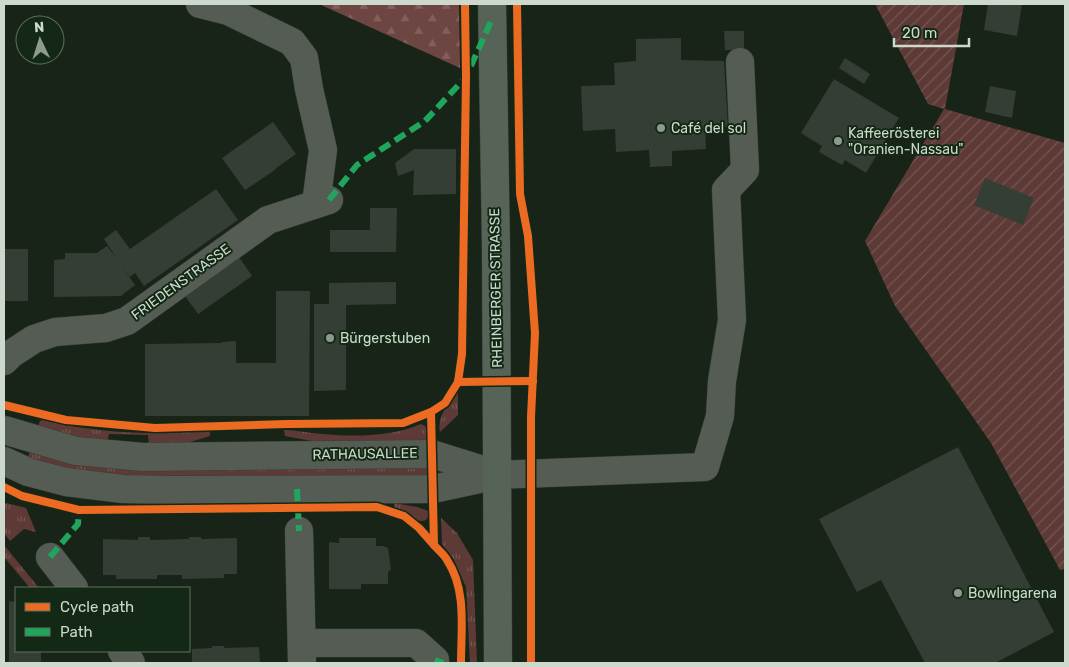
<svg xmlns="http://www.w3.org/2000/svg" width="1069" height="667" viewBox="0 0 1069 667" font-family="Rubik,sans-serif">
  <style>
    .grass { fill: url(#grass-tufts); fill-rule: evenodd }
    .forest { fill: url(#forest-firs) }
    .garden { fill: url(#garden-furrows) }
    .building { fill: #353e35 }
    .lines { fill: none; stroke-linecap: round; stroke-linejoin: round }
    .minor-casing { stroke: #353e35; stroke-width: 29 }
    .major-casing { stroke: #353e35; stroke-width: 29 }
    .minor { stroke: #545c54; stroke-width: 28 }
    .major { stroke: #566457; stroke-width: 28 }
    .quiet { stroke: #20a55d; stroke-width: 6; stroke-dasharray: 12 6; stroke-linecap: butt }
    .cycleway-casing { stroke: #142915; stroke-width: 11 }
    .cycleway { stroke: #ed6a23; stroke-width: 8 }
    .poi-dot { fill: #8d9a8d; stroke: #142915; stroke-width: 2 }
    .labels { text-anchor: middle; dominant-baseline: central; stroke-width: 4; stroke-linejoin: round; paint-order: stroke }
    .poi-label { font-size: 14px; fill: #ccd9cc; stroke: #142915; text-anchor: start }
    .street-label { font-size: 14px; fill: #ccd9cc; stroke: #142915 }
  </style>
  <defs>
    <pattern id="grass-tufts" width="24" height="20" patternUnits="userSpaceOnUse" patternTransform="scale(1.25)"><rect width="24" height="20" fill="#5e3a36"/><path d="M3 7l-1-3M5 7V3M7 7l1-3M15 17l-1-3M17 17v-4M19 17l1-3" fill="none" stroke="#745652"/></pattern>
    <pattern id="forest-firs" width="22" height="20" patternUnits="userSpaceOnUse" patternTransform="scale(1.25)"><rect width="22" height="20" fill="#6d4642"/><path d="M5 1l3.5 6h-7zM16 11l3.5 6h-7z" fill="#81605c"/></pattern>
    <pattern id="garden-furrows" width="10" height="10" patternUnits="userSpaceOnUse" patternTransform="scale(1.25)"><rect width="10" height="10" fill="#5e3a36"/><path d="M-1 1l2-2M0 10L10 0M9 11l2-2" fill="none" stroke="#745652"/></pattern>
  </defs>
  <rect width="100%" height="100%" fill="#192419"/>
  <g class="grass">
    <path d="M458 391V415L440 432C437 416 449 403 458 391Z"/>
    <path d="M42 420C97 433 154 436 210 430V436L180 445 113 446 37 430 40 421ZM109 434 148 435 149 445 107 442Z"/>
    <path d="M421 424 430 429V438L420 442 328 444 285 436 284 430C294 430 303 432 312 433 346 437 389 438 421 424Z"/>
    <polygon points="30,450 343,469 429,468 430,475 174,477 109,475 79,471 28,458"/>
    <polygon points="6,503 26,508 36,532 24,529 10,541 4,533 4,505"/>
    <polygon points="394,503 417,507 431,512 426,520 422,521 414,520 394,507"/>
    <polygon points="441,518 457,533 473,560 477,663 470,663 466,587 453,558 442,544"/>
    <polygon points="4,545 39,588 30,588 4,557"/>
  </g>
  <polygon class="forest" points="319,4 459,4 460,68"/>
  <polygon class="garden" points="875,4 964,4 945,109 1065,143 1065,569 1060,570 991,443 895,306 865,241 944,109 928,104"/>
  <g class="building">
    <polygon points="988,4 1022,4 1017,36 984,30"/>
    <polygon points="724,31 744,31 744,50 725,50"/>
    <polygon points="681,38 681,60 724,61 728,127 705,127 706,149 672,151 672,166 650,167 649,150 616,152 615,129 583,131 581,86 615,85 614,63 636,61 636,39"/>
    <polygon points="845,58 870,74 864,84 839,68"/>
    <polygon points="834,79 899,118 866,173 845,160 842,165 819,152 822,146 801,133"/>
    <polygon points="990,86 1016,91 1012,118 985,112"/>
    <polygon points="273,122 296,154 275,169 275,170 245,190 222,158"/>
    <polygon points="414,149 456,149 456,194 413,195 414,170 398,176 395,163"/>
    <polygon points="985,178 1034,198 1023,225 974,205"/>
    <polygon points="216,189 238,220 144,286 135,273 130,277 121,265 135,285 121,296 54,297 54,260 65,259 65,253 97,253 107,246 117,259 104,239 116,230 130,249"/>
    <polygon points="370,208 397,208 396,252 330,252 330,230 370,230"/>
    <rect x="4" y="249" width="24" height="52"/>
    <polygon points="239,257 252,276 198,314 185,296"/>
    <polygon points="396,282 396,304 346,305 346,390 314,391 314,304 329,304 329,283"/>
    <polygon points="276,291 310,291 309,416 145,416 145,344 222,343 222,342 236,341 236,363 276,363"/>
    <polygon points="958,447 1054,632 995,663 925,663 881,580 857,592 819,519"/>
    <polygon points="138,537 150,537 150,540 189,539 189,537 201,537 201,539 237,538 237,574 224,574 224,578 182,579 182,575 157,575 157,579 116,579 116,575 103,575 103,539 138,540"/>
    <polygon points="339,538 376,538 376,546 383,546 388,548 391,569 388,572 388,584 361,584 361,589 329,589 329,542 339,543"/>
    <polygon points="9,601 16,602 16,651 41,651 41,663 9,663"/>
    <polygon points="212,646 224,646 224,648 259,647 260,663 192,663 192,649 212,648"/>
  </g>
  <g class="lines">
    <g class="minor-casing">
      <g id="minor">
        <polyline points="200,4 228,11 292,42 304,58 309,89 323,150 316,204"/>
        <polyline points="4,361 11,354 34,339 55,332 106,328 127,321 268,220 329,200"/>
        <polyline points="4,430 76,451 143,457 432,454 496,474"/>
        <polyline points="4,461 28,472 66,482 123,489 170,490 433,489 498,475 705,467 720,416 722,381 732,320 726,190 745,170 740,62"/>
        <polyline points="299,531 302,663"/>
        <polyline points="50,557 74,588"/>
        <polyline points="302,643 416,643 435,660 435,663"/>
        <polyline points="122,651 131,663"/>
      </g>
    </g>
    <g class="major-casing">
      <polyline id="major" points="492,4 496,247 498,663"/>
    </g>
    <use href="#minor" class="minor"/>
    <use href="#major" class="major"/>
    <g class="quiet">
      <polyline points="329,200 357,165 425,121 466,77 492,19"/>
      <polyline points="297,489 299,531"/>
      <polyline points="50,557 78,524 79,510"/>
      <polyline points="435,660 443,663"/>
    </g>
    <g class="cycleway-casing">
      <g id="cycleway">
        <polyline points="517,4 520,194 528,236 535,333 531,417 531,663"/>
        <polyline points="458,382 533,381"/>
        <polyline points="4,405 66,420 155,428 286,424 403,423 431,412"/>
        <polyline points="4,487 22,496 79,510 377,507 404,516 419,528 434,545"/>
        <path d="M461 663C461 629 467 590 447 560 444 554 438 550 434 545L431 412 445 403 458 382 462 354 466 77 465 4"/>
      </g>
    </g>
    <use href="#cycleway" class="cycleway"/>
  </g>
  <g class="poi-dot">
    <circle cx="661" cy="128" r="5"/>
    <circle cx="838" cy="141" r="5"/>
    <circle cx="330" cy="338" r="5"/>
    <circle cx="958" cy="593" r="5"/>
  </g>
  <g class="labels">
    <g class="poi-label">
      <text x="671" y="128">Café del sol</text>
      <text x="848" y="133">Kaffeerösterei<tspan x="848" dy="16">"Oranien-Nassau"</tspan></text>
      <text x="340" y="338">Bürgerstuben</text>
      <text x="968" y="593">Bowlingarena</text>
    </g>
    <g class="street-label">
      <text transform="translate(181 282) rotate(-36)">FRIEDENSTRASSE</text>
      <text transform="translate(496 288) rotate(-91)">RHEINBERGER STRASSE</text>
      <text transform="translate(365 454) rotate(-1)">RATHAUSALLEE</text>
    </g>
  </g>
  <rect width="1069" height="667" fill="none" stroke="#ccd9cc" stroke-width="10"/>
  <rect x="15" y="587" width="175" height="65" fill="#142915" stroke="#5e6f5e"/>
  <rect x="25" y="603" width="25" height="8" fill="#ed6a23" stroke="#5e6f5e"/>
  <text x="60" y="612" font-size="15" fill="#ccd9cc">Cycle path</text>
  <rect x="25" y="628" width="25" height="8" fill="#20a55d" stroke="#5e6f5e"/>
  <text x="60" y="637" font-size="15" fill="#ccd9cc">Path</text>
  <g transform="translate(40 40) rotate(356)"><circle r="24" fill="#142915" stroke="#5e6f5e"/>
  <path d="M0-4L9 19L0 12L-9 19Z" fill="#8d9a8d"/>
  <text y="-8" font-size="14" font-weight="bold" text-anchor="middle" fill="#ccd9cc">N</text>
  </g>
  <path d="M894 38v8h75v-8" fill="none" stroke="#ccd9cc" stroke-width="2.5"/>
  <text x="902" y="38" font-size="15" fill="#ccd9cc" stroke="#142915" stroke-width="4" paint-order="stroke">20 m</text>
</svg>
